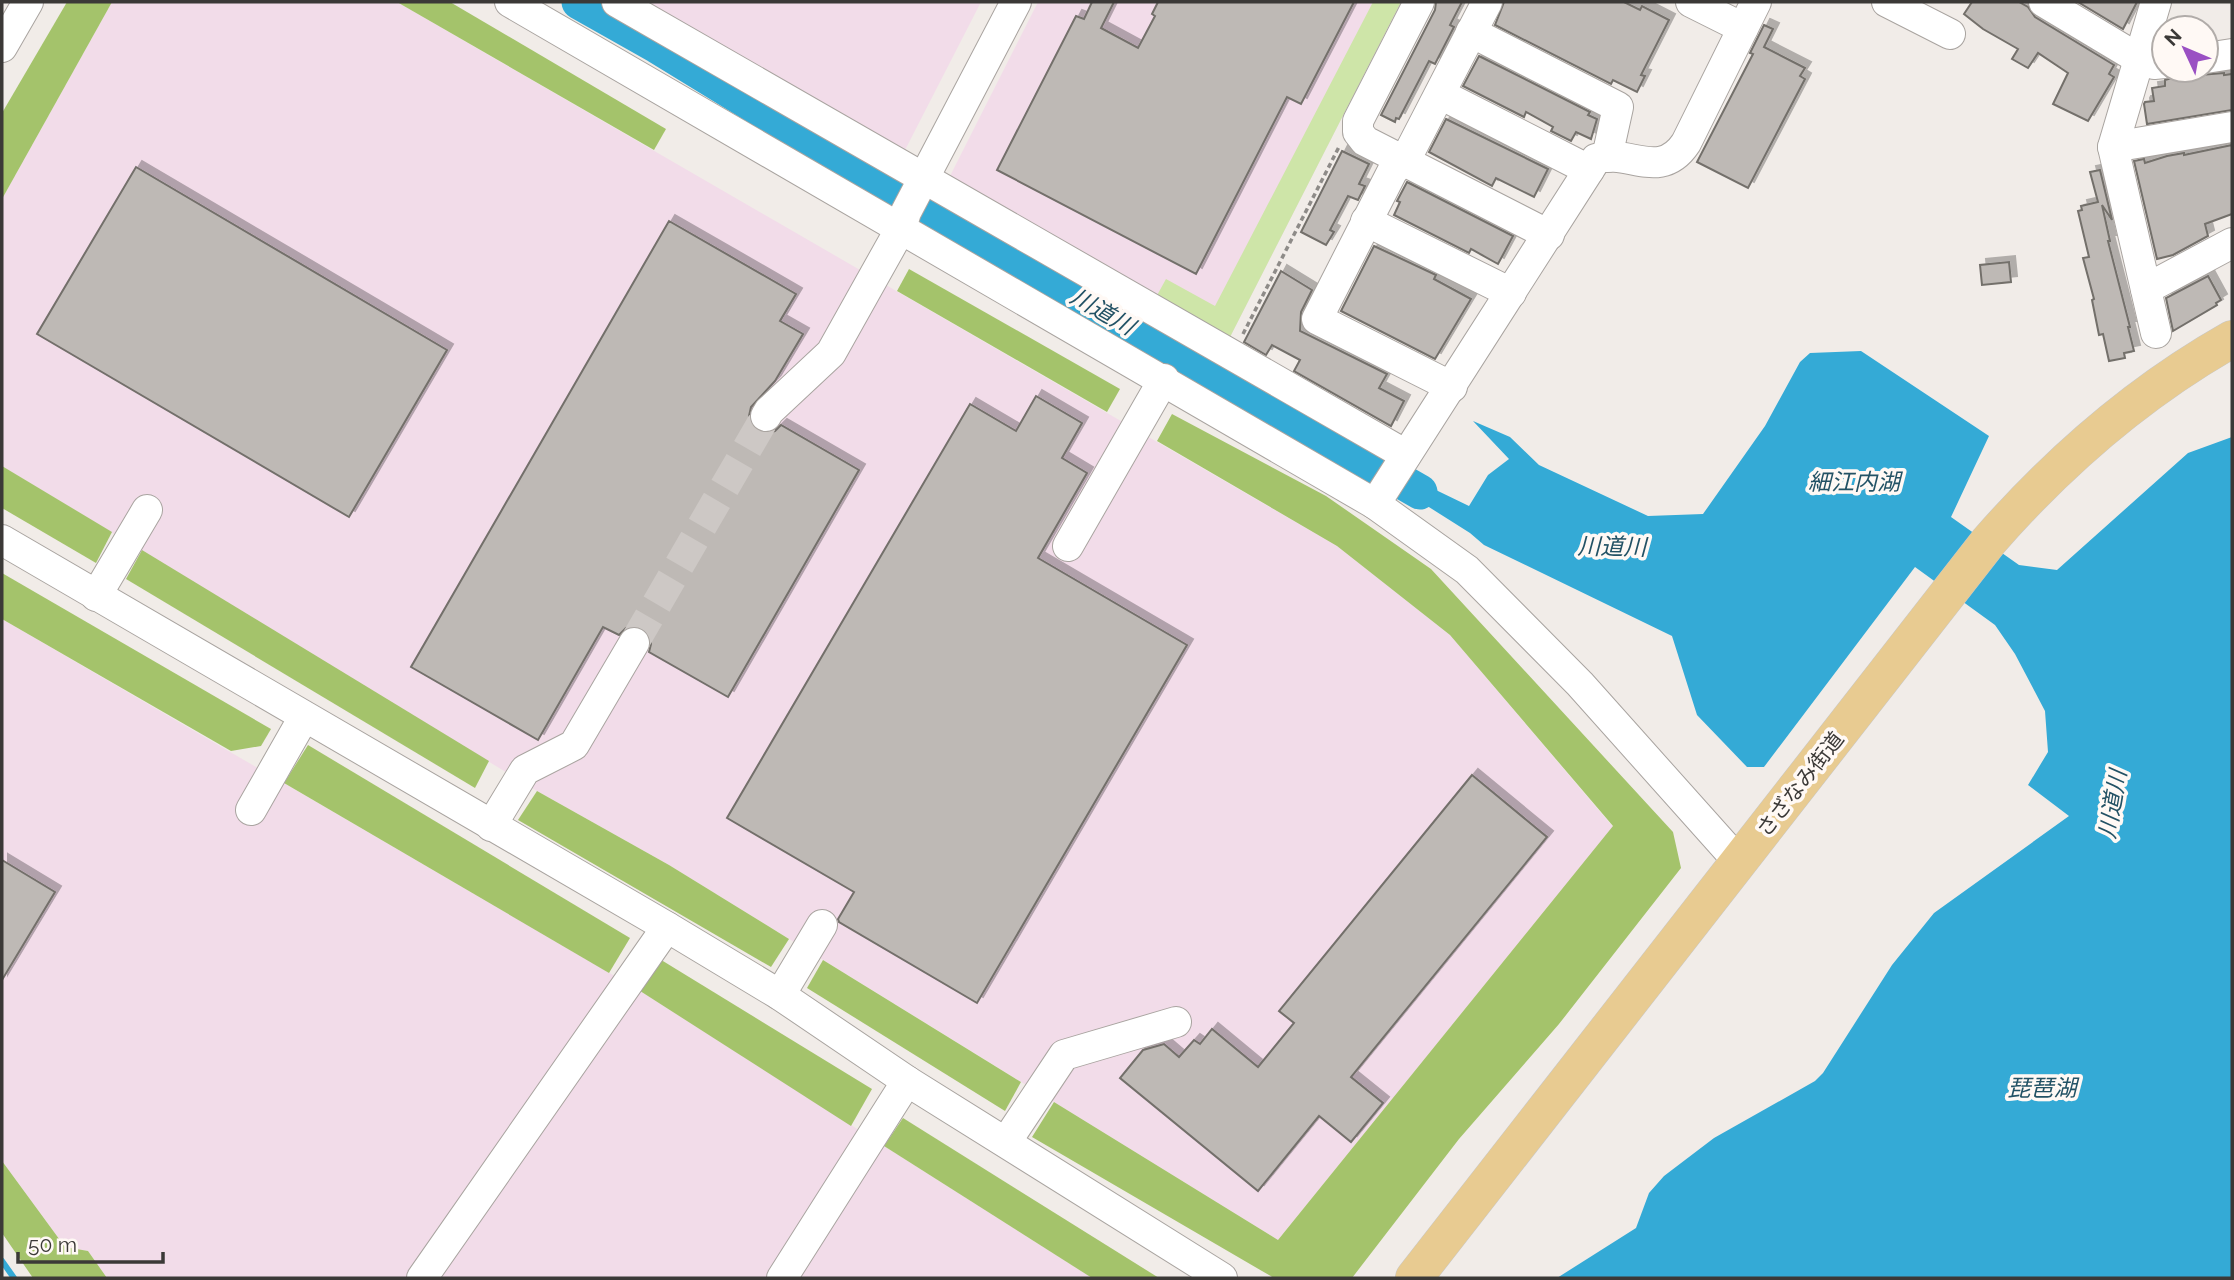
<svg xmlns="http://www.w3.org/2000/svg" width="2234" height="1280" viewBox="0 0 2234 1280" font-family="Raleway,'Noto Sans JP',sans-serif">
  <style>
    .industrial { fill: #f2dce9 }
    .green { fill: #cee5a8 }
    .forest { fill: #a4c36b }
    .water { fill: #34aad6 }
    .lines { fill: none; stroke-linecap: round; stroke-linejoin: round }
    .stream { stroke: #34aad6; stroke-width: 6 }
    .river { stroke: #34aad6; stroke-width: 35 }
    .building { fill: #beb9b5; stroke: #736f6b; stroke-width: 2; filter: url(#shadow) }
    .minor-tunnel { stroke: #cdc8c5; stroke-width: 30; stroke-dasharray: 30 15; stroke-linecap: butt }
    .minor-casing { stroke: #a9a4a0; stroke-width: 32 }
    .major-casing { stroke: #c8c8c7; stroke-width: 38 }
    .path { stroke: #8e8b88; stroke-width: 3.5; stroke-dasharray: 5 3.5; stroke-linecap: butt }
    .minor { stroke: #fff; stroke-width: 30 }
    .major { stroke: #e8cb91; stroke-width: 37 }
    .labels { text-anchor: middle; dominant-baseline: central; stroke-width: 7; stroke-linejoin: round; paint-order: stroke }
    .street-label { font-size: 21px; fill: #3b3937; stroke: #fff9f5 }
    .water-label { font-size: 23px; font-style: italic; fill: #235265; stroke: #fff9f5 }
  </style>
  <defs>
    <filter id="shadow"><feDropShadow dx="6" dy="-6" stdDeviation="0" flood-color="#0004"/></filter>
  </defs>
  <rect width="100%" height="100%" fill="#f1ece8"/>
  <g class="industrial">
    <polygon points="112,2 397,2 1337,546 1450,635 1613,827 1278,1240 669,865 537,791 2,466 2,199"/>
    <polygon points="638,2 981,2 903,154"/>
    <polygon points="1038,2 1401,2 1228,341 948,180"/>
    <polygon points="2,619 637,989 1092,1278 107,1278 88,1251 65,1247 2,1161"/>
  </g>
  <polygon class="green" points="1373,2 1401,2 1228,341 1155,299 1166,279 1215,306"/>
  <g class="forest">
    <polygon points="67,2 112,2 2,199 2,113"/>
    <polygon points="397,2 450,2 666,129 654,150"/>
    <polygon points="909,269 1120,389 1107,412 897,291"/>
    <polygon points="1172,414 1326,496 1431,569 1673,832 1681,868 1559,1024 1459,1139 1352,1278 1274,1278 1032,1137 1054,1102 1278,1240 1613,826 1450,635 1337,546 1157,441"/>
    <polygon points="2,466 112,532 96,563 2,508"/>
    <polygon points="142,550 489,761 475,788 126,579"/>
    <polygon points="2,573 271,729 261,746 231,751 2,619"/>
    <polygon points="308,745 630,938 609,973 284,783"/>
    <polygon points="537,791 669,865 789,939 771,967 518,820"/>
    <polygon points="658,958 872,1089 851,1126 637,989"/>
    <polygon points="823,960 1021,1082 1005,1111 807,988"/>
    <polygon points="903,1118 1159,1278 1092,1278 884,1146"/>
    <polygon points="2,1161 65,1247 88,1251 107,1278 33,1278 2,1233"/>
  </g>
  <polygon class="water" points="1861,351 1989,436 1951,517 2019,565 2057,570 2188,453 2232,437 2232,1278 1557,1278 1636,1228 1649,1193 1664,1176 1714,1138 1815,1081 1823,1073 1892,965 1934,913 2069,816 2028,785 2048,752 2045,711 2015,654 1995,625 1915,567 1764,767 1747,767 1697,715 1672,636 1484,545 1470,533 1402,490 1409,477 1469,506 1488,475 1509,459 1473,421 1510,437 1539,465 1648,516 1703,514 1765,426 1800,362 1810,353"/>
  <g class="lines">
    <polyline class="stream" points="2,1261 14,1278"/>
    <polyline class="river" points="579,2 657,46 862,172 1420,492"/>
  </g>
  <g class="building">
    <polygon points="1092,2 1114,2 1101,28 1138,48 1155,16 1152,14 1158,2 1354,2 1301,104 1287,97 1196,274 997,170 1076,16 1084,19"/>
    <polygon points="1436,2 1462,2 1450,25 1454,27 1435,64 1429,61 1399,119 1396,118 1395,122 1381,115 1435,10"/>
    <polygon points="1504,2 1624,2 1640,10 1642,6 1669,20 1641,75 1645,76 1637,92 1613,80 1611,84 1495,25"/>
    <polygon points="1972,2 2019,2 2028,7 2035,17 2114,65 2109,74 2114,77 2088,121 2053,104 2068,73 2038,53 2028,68 2012,59 2018,49 1983,29 1964,14"/>
    <polygon points="2078,2 2137,2 2123,29"/>
    <polygon points="1764,25 1773,29 1764,47 1805,68 1800,76 1805,79 1748,188 1697,162 1753,54 1750,53"/>
    <polygon points="1479,56 1590,112 1588,115 1597,119 1591,139 1576,132 1571,141 1551,131 1553,127 1526,112 1524,117 1463,86"/>
    <polygon points="2224,73 2224,75 2232,74 2232,110 2147,124 2144,104 2145,102 2154,101 2152,88 2165,86 2165,80 2175,77"/>
    <polygon points="1446,119 1548,169 1534,197 1496,178 1492,186 1429,152"/>
    <polygon points="2232,145 2232,214 2205,224 2208,236 2173,255 2157,259 2134,161 2144,159 2145,163 2167,156 2184,153 2184,155"/>
    <polygon points="1342,151 1369,164 1359,184 1365,186 1358,200 1348,196 1330,230 1334,232 1326,245 1301,232"/>
    <polygon points="136,167 447,350 349,517 37,334"/>
    <polygon points="2100,170 2112,220 2102,205 2110,241 2108,241 2130,327 2128,327 2134,351 2124,353 2125,358 2109,361 2103,334 2099,335 2092,300 2094,299 2083,258 2089,257 2078,211 2082,210 2081,206 2098,202 2090,172"/>
    <polygon points="1407,182 1513,236 1498,264 1471,249 1469,253 1394,215 1400,202 1397,201"/>
    <polygon points="669,221 796,294 780,321 803,334 775,381 751,407 749,416 751,425 758,431 766,433 775,431 781,425 859,470 728,697 649,652 651,644 649,635 642,628 635,626 626,628 619,635 603,627 538,740 411,667"/>
    <polygon points="1374,246 1436,275 1434,279 1471,299 1435,359 1341,311"/>
    <polygon points="2009,262 2011,282 1982,285 1980,265"/>
    <polygon points="1281,271 1312,290 1301,312 1300,331 1387,374 1379,388 1404,401 1391,426 1294,371 1300,360 1272,345 1266,355 1244,342"/>
    <polygon points="2208,276 2221,300 2216,303 2217,305 2173,331 2166,298"/>
    <polygon points="1036,396 1082,423 1062,458 1087,473 1038,558 1187,645 977,1003 839,922 838,919 854,892 727,818 970,404 1016,431"/>
    <polygon points="1472,775 1547,837 1351,1077 1383,1103 1351,1142 1319,1116 1258,1191 1120,1078 1143,1050 1164,1044 1179,1057 1194,1040 1200,1044 1212,1029 1258,1067 1294,1023 1279,1011"/>
    <polygon points="2,860 55,892 2,980"/>
  </g>
  <g class="lines">
    <polyline class="minor-tunnel" points="634,643 766,416"/>
    <g class="minor-casing">
      <g id="minor">
        <polyline points="510,2 1375,504 1467,570 1580,684 1739,862"/>
        <polyline points="617,2 1406,455"/>
        <polyline points="1419,2 1358,121 1358,132 1365,141 1549,235"/>
        <polyline points="1691,2 1743,28"/>
        <polyline points="1887,2 1950,34"/>
        <polyline points="2044,2 2139,59 2154,64 2164,63"/>
        <polyline points="1471,32 1618,107 1607,157"/>
        <polyline points="2,47 28,2"/>
        <polyline points="2206,58 2232,54"/>
        <polyline points="1440,94 1589,170"/>
        <polyline points="2113,147 2232,127"/>
        <polyline points="1366,221 1511,293"/>
        <polyline points="2146,289 2232,243"/>
        <polyline points="2156,333 2113,147 2156,2"/>
        <polyline points="1452,387 1317,319 1392,172 1411,149 1487,2"/>
        <polyline points="766,416 769,411 831,353 901,228 906,212 1016,2"/>
        <path d="M1375 504 1596 159C1628 148 1660 182 1686 143L1756 2"/>
        <polyline points="2,540 667,927 780,995 907,1081 1222,1278"/>
        <polyline points="1068,546 1164,379"/>
        <polyline points="96,596 147,510"/>
        <polyline points="251,810 304,717"/>
        <polyline points="491,826 525,770 574,745 634,643"/>
        <polyline points="780,995 822,925"/>
        <polyline points="1006,1142 1064,1055 1176,1022"/>
        <polyline points="422,1278 667,927"/>
        <polyline points="782,1278 907,1081"/>
      </g>
    </g>
    <g class="major-casing">
      <path id="major" d="M1414 1278 1989 541C2059 461 2140 391 2232 339"/>
    </g>
    <polyline class="path" points="1243,334 1340,145"/>
    <use href="#minor" class="minor"/>
    <use href="#major" class="major"/>
  </g>
  <g class="labels">
    <g class="street-label">
      <text transform="translate(1800 784) rotate(-52)">さざなみ街道</text>
    </g>
    <g class="water-label">
      <text transform="translate(1103 311) rotate(30)">川道川</text>
      <text x="1854" y="481">細江内湖</text>
      <text transform="translate(1612 546) rotate(1)">川道川</text>
      <text transform="translate(2112 804) rotate(-80)">川道川</text>
      <text x="2042" y="1087">琵琶湖</text>
    </g>
  </g>
  <rect width="2234" height="1280" fill="none" stroke="#3b3937" stroke-width="7"/>
  <g transform="translate(2185 49) rotate(314)"><circle r="33" fill="#fff9f5" stroke="#b1aca9" stroke-width="2"/>
  <path d="M0-5L12 26L0 18L-12 26Z" fill="#9a50c3"/>
  <text y="-10" font-size="19" font-weight="bold" text-anchor="middle" fill="#3b3937">N</text>
  </g>
  <path d="M18 1252v10h145v-10" fill="none" stroke="#3b3937" stroke-width="3.5"/>
  <text x="28" y="1252" font-size="21" fill="#3b3937" stroke="#fff9f5" stroke-width="5" paint-order="stroke">50 m</text>
</svg>
